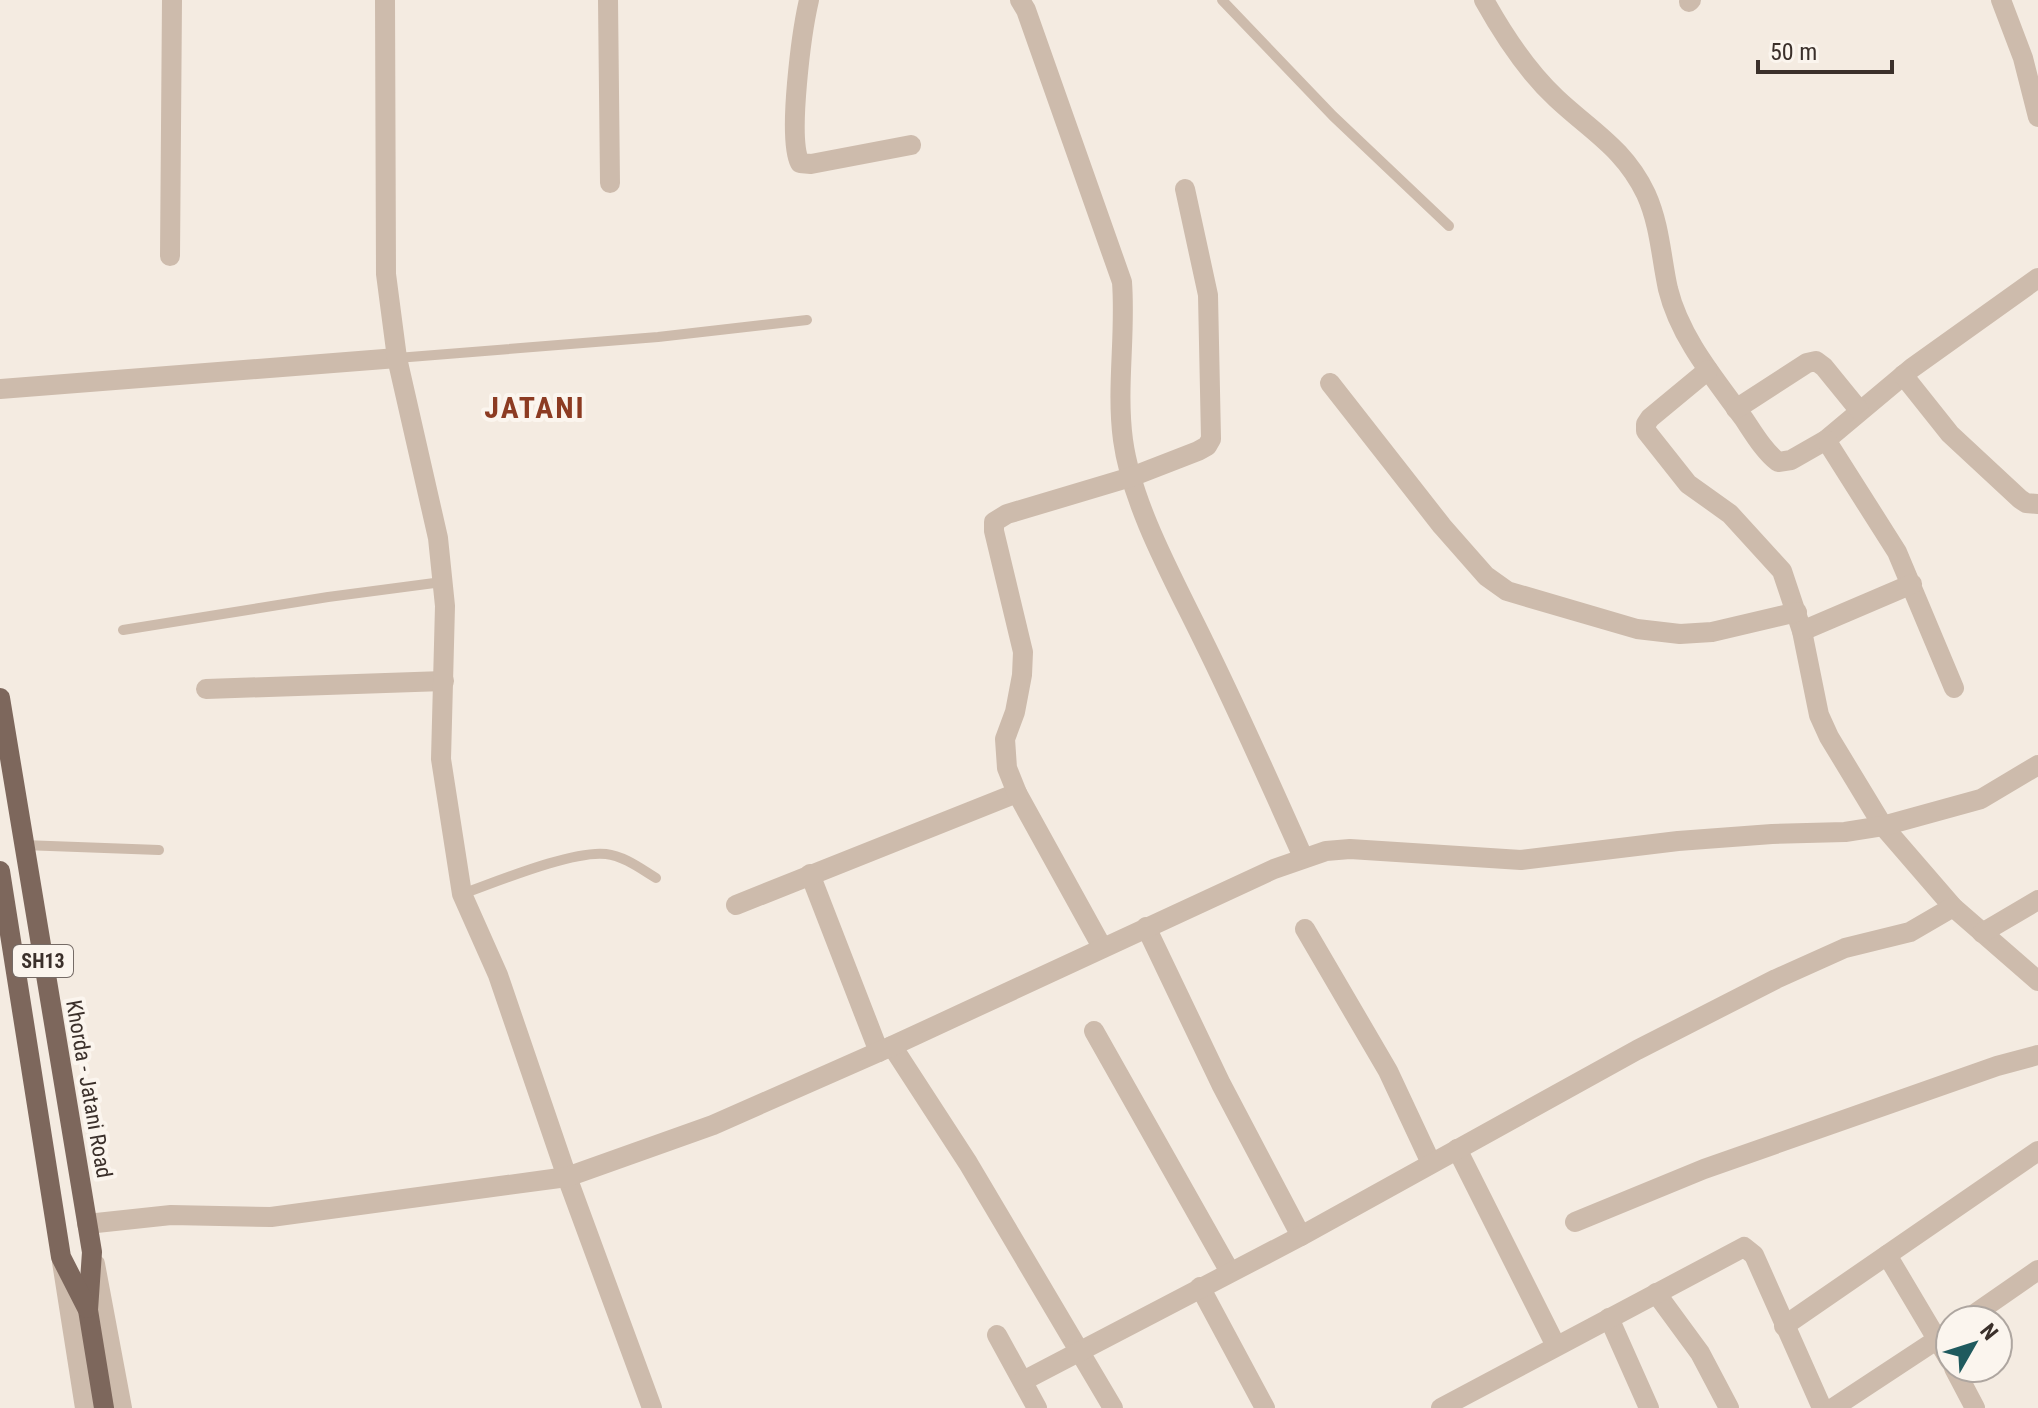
<svg xmlns="http://www.w3.org/2000/svg" width="2038" height="1408" viewBox="0 0 2038 1408" font-family="'Roboto Condensed',sans-serif">
  <style>
    .lines { fill: none; stroke-linecap: round; stroke-linejoin: round }
    .service { stroke: #cdbbac; stroke-width: 10 }
    .minor { stroke: #cdbbac; stroke-width: 20 }
    .tertiary { stroke: #cdbbac; stroke-width: 20 }
    .primary { stroke: #7d675c; stroke-width: 20 }
    .labels { text-anchor: middle; dominant-baseline: central; stroke-width: 8; stroke-linejoin: round; paint-order: stroke }
    .shield { fill: #fbf5ee; stroke: #756b66; stroke-width: 2 }
    .shield-label { font-size: 20px; font-weight: bold; fill: #3b302b }
    .street-label { font-size: 22px; fill: #3b302b; stroke: #fbf5ee }
    .district-label { font-size: 30px; font-weight: bold; letter-spacing: 2px; fill: #8c3b22; stroke: #fbf5ee }
  </style>
  <rect width="100%" height="100%" fill="#f4ebe1"/>
  <g class="lines">
    <g class="service">
      <polyline points="1222,0 1333,116 1449,226"/>
      <polyline points="397,358 658,337 807,320"/>
      <polyline points="123,630 328,597 442,582"/>
      <polyline points="23,845 159,850"/>
      <path d="M462 894C496 882 573 850 606 854 624 856 641 869 656 878"/>
    </g>
    <g class="minor">
      <polyline points="608,0 610,183"/>
      <path d="M809 0C802 30 787 138 800 163L811 164 911 145"/>
      <path d="M1020 0 1026 10 1122 282C1126 335 1116 388 1123 440 1132 506 1175 582 1204 642 1239 713 1271 785 1303 857"/>
      <path d="M1484 0C1504 36 1526 70 1556 98 1591 131 1624 148 1646 194 1660 225 1661 257 1668 289 1680 338 1715 379 1744 419 1754 434 1764 451 1778 462L1791 460 1826 440 1912 368 2038 278"/>
      <polyline points="2001,0 2023,58 2038,117"/>
      <polyline points="1689,2 1691,0"/>
      <polyline points="170,256 172,0"/>
      <polyline points="1708,370 1650,418 1646,424 1646,431 1688,484 1730,514 1782,571 1802,631 1819,715 1829,737 1883,826 1953,907 2038,981"/>
      <polyline points="1903,375 1950,434 2020,499 2026,503 2038,504"/>
      <polyline points="1330,383 1442,526 1486,576 1507,591 1637,629 1680,634 1712,632 1797,612"/>
      <polyline points="0,389 397,358"/>
      <polyline points="1736,409 1807,363 1816,361 1824,367 1859,410"/>
      <polyline points="1826,440 1897,552 1954,688"/>
      <polyline points="1802,631 1912,584"/>
      <polyline points="206,689 444,681"/>
      <polyline points="810,874 879,1052"/>
      <polyline points="736,905 1017,793"/>
      <polyline points="1146,927 1221,1084 1301,1236"/>
      <polyline points="1305,929 1388,1071 1431,1163"/>
      <polyline points="1982,933 2038,900"/>
      <polyline points="1102,947 1017,793 1007,768 1005,739 1015,712 1022,675 1023,652 994,531 994,522 1007,514 1131,477 1198,451 1207,446 1211,439 1208,295 1185,189"/>
      <polyline points="1094,1031 1230,1272"/>
      <polyline points="892,1046 968,1163 1113,1408"/>
      <polyline points="1457,1149 1556,1346"/>
      <polyline points="1575,1222 1704,1169 1997,1066 2038,1055"/>
      <polyline points="1887,1255 1950,1361"/>
      <polyline points="1200,1287 1265,1408"/>
      <polyline points="1656,1293 1700,1353 1729,1408"/>
      <polyline points="1609,1318 1649,1408"/>
      <polyline points="1966,1320 2038,1270"/>
      <polyline points="1784,1326 2038,1151"/>
      <polyline points="997,1335 1037,1408"/>
      <polyline points="1954,1368 1975,1408"/>
      <polyline points="1023,1381 1301,1236 1637,1050 1776,979 1845,948 1910,932 1953,907"/>
      <polyline points="1441,1408 1744,1247 1754,1255 1822,1408"/>
      <polyline points="1833,1408 1950,1331"/>
    </g>
    <g class="tertiary">
      <polyline points="385,0 386,274 397,358 438,538 445,606 441,759 462,894 498,975 567,1177 652,1408"/>
      <polyline points="87,1224 171,1215 271,1217 567,1177 713,1125 892,1046 1274,869 1326,851 1350,849 1521,860 1678,841 1772,834 1845,832 1883,826 1981,799 2038,765"/>
      <polyline points="62,1262 85,1408"/>
      <polyline points="95,1264 122,1408"/>
    </g>
    <g class="primary">
      <polyline points="0,698 92,1252 88,1310 104,1408"/>
      <polyline points="0,871 61,1257 87,1308"/>
    </g>
  </g>
  <g class="labels">
    <rect class="shield" x="13" y="945" width="60" height="32" rx="6"/>
    <g class="shield-label">
      <text x="43" y="961">SH13</text>
    </g>
    <g class="street-label">
      <text transform="translate(89 1089) rotate(80)">Khorda - Jatani Road</text>
    </g>
    <g class="district-label">
      <text x="535" y="407">JATANI</text>
    </g>
  </g>
  <g transform="translate(1974 1344) rotate(51)"><circle r="38" fill="#fbf5ee" stroke="#aea6a0" stroke-width="2"/>
  <path d="M0-6L14 30L0 20L-14 30Z" fill="#1f5a5e"/>
  <text y="-12" font-size="22" font-weight="bold" text-anchor="middle" fill="#3b302b">N</text>
  </g>
  <path d="M1758 60v12h134v-12" fill="none" stroke="#3b302b" stroke-width="4"/>
  <text x="1770" y="60" font-size="24" fill="#3b302b" stroke="#fbf5ee" stroke-width="6" paint-order="stroke">50 m</text>
</svg>
